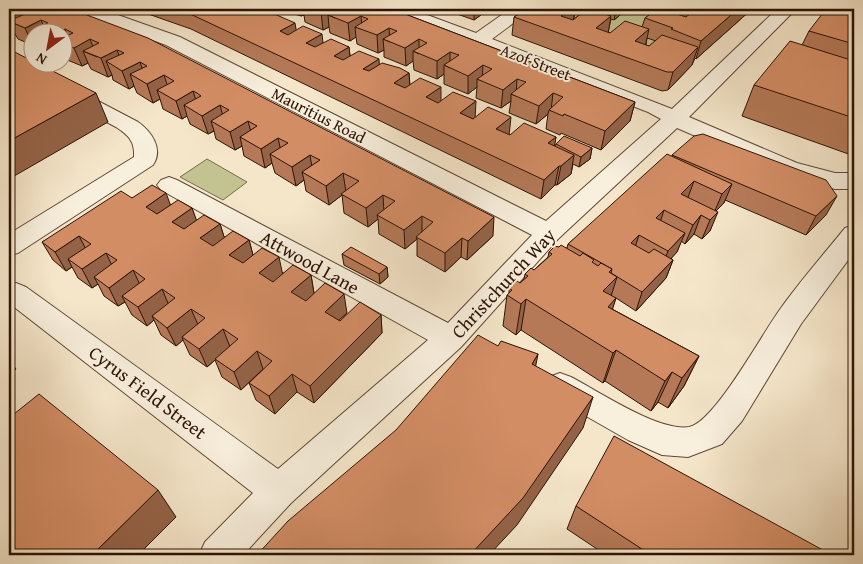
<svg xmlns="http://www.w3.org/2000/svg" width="863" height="564" viewBox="0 0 863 564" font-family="'Gentium Book Plus',serif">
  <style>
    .green { fill: #c3c392; stroke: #786b4b }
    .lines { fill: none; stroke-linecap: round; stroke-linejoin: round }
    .minor-casing { stroke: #5f4836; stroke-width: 2 }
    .minor { fill: #f8efdd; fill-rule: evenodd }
    .wall { fill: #b57957; stroke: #2d1304; fill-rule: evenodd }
    .shaded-wall { fill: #946347; stroke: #2d1304 }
    .building { fill: #d38d65; stroke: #2d1304 }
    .labels { text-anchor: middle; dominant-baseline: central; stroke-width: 4; stroke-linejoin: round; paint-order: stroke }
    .far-street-label { font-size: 16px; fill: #2d1304; stroke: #f8efdd }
    .street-label { font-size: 19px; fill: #2d1304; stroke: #f8efdd }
  </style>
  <rect width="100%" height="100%" fill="#f5e6ca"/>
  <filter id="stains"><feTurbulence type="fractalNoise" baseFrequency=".004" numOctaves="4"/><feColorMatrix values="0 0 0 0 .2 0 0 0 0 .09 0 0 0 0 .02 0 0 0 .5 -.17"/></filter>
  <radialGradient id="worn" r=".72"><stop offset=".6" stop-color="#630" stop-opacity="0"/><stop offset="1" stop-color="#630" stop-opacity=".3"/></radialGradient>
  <g class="green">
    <polygon points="622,9 678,9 668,46 670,58 621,38 606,51 593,46 607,34 573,22 572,10 586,14"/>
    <polygon points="207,159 247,182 223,200 180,177"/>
  </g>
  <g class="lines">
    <g class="minor-casing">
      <g id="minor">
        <polygon points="76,9 101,9 180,37 546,221 661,119 648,112 390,13 387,9 411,9 476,33 510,9 530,9 527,13 492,39 672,109 777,9 796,9 689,117 797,163 835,173 854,173 854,189 835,189 781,173 677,128 558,239 461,347 291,503 243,555 199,555 205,542 253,493 9,303 9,286 16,283 26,287 278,469 428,340 161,190 157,185 161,180 169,177 177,180 448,323 532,235 166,45 79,13"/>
        <path d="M9 56 16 58 138 122C151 131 164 149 153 165L18 253 9 255V234L134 157C135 141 128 135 116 127L9 70Z"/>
        <path d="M854 225V252L801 324 742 421 722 444 688 457 662 455 628 440 549 395 544 386 549 377 560 373 571 377C598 391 659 432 689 427 715 422 763 332 781 308 801 280 824 254 845 228Z"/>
      </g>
    </g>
    <use href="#minor" class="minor"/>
  </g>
  <g class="wall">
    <polygon points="9,9 71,9 493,236 467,260 461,257 445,272 417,256 417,239 405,249 379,234 378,219 368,227 344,213 342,195 329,205 306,191 304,180 296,186 275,173 272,163 265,168 244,156 242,146 235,150 216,139 214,131 208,134 190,124 187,116 182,119 163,109 160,99 153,103 137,93 134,86 129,89 113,80 112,75 108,77 91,69 88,63 82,66 65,59 62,53 62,32 32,32 32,45 18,39 15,34 11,36 9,35"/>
    <polygon points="134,9 263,9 296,30 323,43 349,47 350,56 409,73 410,85 509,135 556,137 554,146 555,146 556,144 592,148 590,159 579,167 573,164 571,174 557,185 555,185 541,199 191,29"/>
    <polygon points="281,9 392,9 635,102 630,121 601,150 561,133 560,135 546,129 548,114 536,124 509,113 511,101 501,108 476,98 477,87 468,94 444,84 444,74 437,79 414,70 413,61 406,66 384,57 384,50 378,53 357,44 356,37 350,41 330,33 329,27 323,30 305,22 304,15 301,16 281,10"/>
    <polygon points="443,9 489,9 474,20"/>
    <path d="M526 9H626V10L614 20 611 19 608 32 610 33 642 27 645 18 657 9H752L696 59 695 58 692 65 668 90 662 91 512 35 514 17ZM575 10 583 12 574 19ZM647 38 656 41 649 46 646 45Z"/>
    <polygon points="854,9 854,156 742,116 754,85 802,45 809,31"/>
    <polygon points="672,155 826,215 806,235 725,200 724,203 716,211 710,231 702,239 694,234 685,244 681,241 677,252 671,258 673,260 666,278 636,311 616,298 612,309 699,356 684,386 668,408 658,402 651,411 605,381 603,383 521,330 516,335 503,326 507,295 509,294 509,288 520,283 524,279 525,274 534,270 548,257 549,252 559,247 567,248 568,244 672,157"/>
    <polygon points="132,198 192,208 196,221 220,224 224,237 249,240 253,255 283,273 311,275 314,293 347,313 339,320 340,321 381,315 382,333 314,403 297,392 275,414 256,400 249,383 263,370 263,369 241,390 222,377 215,360 207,367 190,355 183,340 176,346 161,335 154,320 147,326 132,315 125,302 118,306 104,296 98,284 92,288 78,278 72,267 66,271 53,260 42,242"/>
    <polygon points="342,254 387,267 388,277 380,284 344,265"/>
    <polygon points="854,379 854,388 849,385"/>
    <polygon points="576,506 831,555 606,555 567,529"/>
  </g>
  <g class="shaded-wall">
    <polygon points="230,9 247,9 249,19"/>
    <polygon points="300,9 303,9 304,15 301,16"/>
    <polygon points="327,9 334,9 335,18 328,15 329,27 323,30 321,12"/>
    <polygon points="474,9 489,9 474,20"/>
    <polygon points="570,9 575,9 573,22 561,16"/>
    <polygon points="616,9 626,9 626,10 614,20"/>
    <polygon points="738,9 752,9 696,59 701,41"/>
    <polygon points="18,11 26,28 41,20 46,32 33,31 34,32 32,32 32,44 25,28 9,21 15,34 11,36 9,32 9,15"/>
    <polygon points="361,16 362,29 355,27 356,37 350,41 348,23"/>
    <polygon points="611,16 608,34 596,28"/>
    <polygon points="295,23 298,41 280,31"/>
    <polygon points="389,28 390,42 383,39 384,50 378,53 377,35"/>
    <polygon points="65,29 72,47 62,43 62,32 59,32"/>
    <polygon points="649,29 645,47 635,41"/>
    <polygon points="322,34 324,52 306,43"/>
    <polygon points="90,39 97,57 83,51 88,63 82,66 74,48"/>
    <polygon points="419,39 419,54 413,51 413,61 406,66 405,48"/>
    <polygon points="349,47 351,65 334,56"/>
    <polygon points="698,47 692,65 668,90 673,72"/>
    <polygon points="117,50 124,68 106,61 112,75 108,77 101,58"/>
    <polygon points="450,52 450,68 444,65 444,74 437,79 437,61"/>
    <polygon points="379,59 380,78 363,69"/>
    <polygon points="140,62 146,80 130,74 134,86 129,89 122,71"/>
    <polygon points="483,65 482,81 477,79 477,87 468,94 468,76"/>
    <polygon points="409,73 410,91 394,83"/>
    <polygon points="164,75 170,94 157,90 160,99 153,103 147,84"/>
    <polygon points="517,79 516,96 511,94 511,101 501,108 503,90"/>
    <polygon points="441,87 441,105 426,97"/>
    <polygon points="193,91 199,110 184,105 187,116 182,119 176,101"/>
    <polygon points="96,93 108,122 9,179 9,141"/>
    <polygon points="553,93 551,111 549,110 548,114 536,124 539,106"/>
    <polygon points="476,101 475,120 460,113"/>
    <polygon points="635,102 630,121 601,150 605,131"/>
    <polygon points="220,105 225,124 211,121 214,131 208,134 202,116"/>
    <polygon points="511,117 509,136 496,129"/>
    <polygon points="248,121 253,140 240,137 242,146 235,150 230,132"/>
    <polygon points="556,137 553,155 548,143"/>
    <polygon points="278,138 282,156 270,154 272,163 265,168 261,149"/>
    <polygon points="592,148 590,159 579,167 581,157"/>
    <polygon points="310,155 313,174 302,172 304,180 296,186 292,167"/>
    <polygon points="574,155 571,174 557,185 561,166"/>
    <polygon points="559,166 555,185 541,199 544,180"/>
    <polygon points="343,173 346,192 329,205 326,186"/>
    <polygon points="694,181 687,200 681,194"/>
    <polygon points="732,184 724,203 714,213 722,194"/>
    <polygon points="166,193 173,212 154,226 146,207"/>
    <polygon points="383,195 384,214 377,215 378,219 368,227 366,208"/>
    <polygon points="837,196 826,215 806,235 816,216"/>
    <polygon points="192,208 199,227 180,241 172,222"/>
    <polygon points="664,210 658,229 656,218"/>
    <polygon points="718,212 710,231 702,239 710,220"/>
    <polygon points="701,215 694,234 685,244 693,225"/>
    <polygon points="422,216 422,235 416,237 417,239 405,249 404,230"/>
    <polygon points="494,217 493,236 467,260 468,241"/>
    <polygon points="220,224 226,243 207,257 200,238"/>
    <polygon points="685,233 677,252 661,270 668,251"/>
    <polygon points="639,235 633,254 631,243"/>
    <polygon points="79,236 89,255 68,259 72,267 66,271 55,252"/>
    <polygon points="462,238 461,257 445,272 445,253"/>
    <polygon points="249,240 254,259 235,274 229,255"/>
    <polygon points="106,253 115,272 94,277 98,284 92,288 82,269"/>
    <polygon points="279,257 283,276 264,292 259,273"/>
    <polygon points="673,260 666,278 636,311 642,292"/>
    <polygon points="387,267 388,277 380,284 379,274"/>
    <polygon points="612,269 617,277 608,306 616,298 606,330 594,323 609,272"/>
    <polygon points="133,270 142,289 122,296 125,302 118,306 109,288"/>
    <polygon points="311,275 314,294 295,311 291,292"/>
    <polygon points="162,289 170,308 152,316 154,320 147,326 138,307"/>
    <polygon points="344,294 347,313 328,330 325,312"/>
    <polygon points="526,299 521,330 516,335 521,304"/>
    <polygon points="191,309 199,327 182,337 183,340 176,346 167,328"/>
    <polygon points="381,315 382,333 314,403 310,386"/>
    <polygon points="223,329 230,347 207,367 199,349"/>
    <polygon points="616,350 605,381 603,383 613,353"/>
    <polygon points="257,351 263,369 241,390 234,372"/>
    <polygon points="538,354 532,385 532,364"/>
    <polygon points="699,356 684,386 668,408 682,378"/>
    <polygon points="9,360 16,369 9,374"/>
    <polygon points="672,372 658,402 651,411 665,381"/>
    <polygon points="292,374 297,392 275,414 269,396"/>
    <polygon points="593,397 583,428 517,525 489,555 470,555"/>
    <polygon points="158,490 176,517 138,555 92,555"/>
  </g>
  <g class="building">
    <polygon points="9,9 71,9 148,38 494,217 468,241 462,238 445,253 416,237 433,222 422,216 404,230 377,215 395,201 383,195 366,208 341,194 359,181 343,173 326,186 302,172 320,160 310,155 292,167 270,154 288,143 278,138 261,149 240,137 257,126 248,121 230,132 211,121 229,110 220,105 202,116 184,105 201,96 197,93 193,91 176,101 157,90 174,81 164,75 147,84 130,74 147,66 140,62 122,71 106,61 124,53 120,51 117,50 101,58 83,51 99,43 90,39 74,48 62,43 62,38 73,33 65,29 59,32 37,32 33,31 48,23 41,20 25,28 9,21 25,14 18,11 9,15"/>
    <polygon points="178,9 230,9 238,13 246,9 263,9 295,23 280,31 288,35 303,26 322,34 306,43 315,47 331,39 349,47 334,56 343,60 359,51 379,59 363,69 369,71 382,63 400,68 409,73 394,83 405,88 420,78 441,87 426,97 438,103 453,92 476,101 460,113 473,119 488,107 511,117 496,129 510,135 524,123 556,137 548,143 574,155 561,166 559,166 544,180 186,12"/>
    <polygon points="312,9 327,9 321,12"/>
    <polygon points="340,9 392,9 635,102 605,131 564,114 563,116 549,110 563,97 553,93 539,106 511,94 526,82 517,79 503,90 477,79 492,69 483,65 468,76 444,65 459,55 450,52 437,61 413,51 427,43 419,39 405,48 383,39 397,31 389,28 377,35 355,27 368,19 361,16 348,23 328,15"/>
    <polygon points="526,9 570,9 561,16 573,20 587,9 589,9 611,16 596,28 610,33 625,21 649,29 635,41 649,46 662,35 698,47 673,72 667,72 514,17"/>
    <polygon points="657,9 662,9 686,17 691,13 678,9 738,9 701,41 671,29 673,28 645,18"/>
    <polygon points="826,9 854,9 854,44 809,31"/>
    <polygon points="790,41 854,61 854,118 754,85"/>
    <polygon points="9,49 32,61 32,62 35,62 96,93 9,141"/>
    <polygon points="703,134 826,180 837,196 816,216 672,155 694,136"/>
    <polygon points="564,136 592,148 581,157 556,144"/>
    <polygon points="667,154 732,184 722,194 694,181 681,194 718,212 710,220 701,215 693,225 664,210 656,218 685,233 668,251 639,235 631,243 649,253 654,249 673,260 642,292 611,273 612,269 568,244"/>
    <polygon points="152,185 166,193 146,207 157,214 178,200 192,208 172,222 184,229 204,215 220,224 200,238 213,246 233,231 249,240 229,255 243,263 262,248 279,257 259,273 273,282 293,265 311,275 291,292 306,301 325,283 344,294 325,312 340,321 360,302 381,315 310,386 292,374 269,396 249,383 272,361 257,351 234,372 215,359 238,339 223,329 199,349 182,337 205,318 191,309 167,328 152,316 175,298 162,289 138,307 122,296 145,279 133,270 109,288 94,277 117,260 106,253 82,269 68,259 91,244 79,236 55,252 42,242 121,191 132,198"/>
    <polygon points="561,245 580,256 583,253 594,260 592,262 598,266 601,263 612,269 609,272 617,277 603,291 616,298 608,307 699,356 682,378 672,372 665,381 616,350 613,353 526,299 521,304 507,295 512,290 509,288 517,281 520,283 528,276 525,274 531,268 534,270 552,254 549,252 555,246 559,247"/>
    <polygon points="351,247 387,267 379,274 342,254"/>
    <polygon points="478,335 498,346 501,341 538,354 532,364 593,397 523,498 470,555 257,555 288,521 396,430"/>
    <polygon points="39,394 158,490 92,555 9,555 9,418"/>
    <polygon points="614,436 832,555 651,555 576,506"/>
  </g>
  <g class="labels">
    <g class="far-street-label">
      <text transform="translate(536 62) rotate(21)">Azof Street</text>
      <text transform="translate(319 115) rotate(27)">Mauritius Road</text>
    </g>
    <g class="street-label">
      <text transform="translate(310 262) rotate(29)">Attwood Lane</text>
      <text transform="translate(503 283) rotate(-47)">Christchurch Way</text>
      <text transform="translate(148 392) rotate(37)">Cyrus Field Street</text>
    </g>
  </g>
  <rect width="863" height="564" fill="none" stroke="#f5e6ca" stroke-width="30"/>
  <rect x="10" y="10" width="843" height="544" fill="none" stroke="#2d1304" stroke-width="2.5"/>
  <rect x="15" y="15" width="833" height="534" fill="none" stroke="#2d1304"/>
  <g transform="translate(48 48) rotate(212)"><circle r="24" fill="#f8efdd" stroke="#a79786"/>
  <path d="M0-4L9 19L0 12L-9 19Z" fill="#8f2418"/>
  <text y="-8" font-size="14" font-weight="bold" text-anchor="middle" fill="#2d1304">N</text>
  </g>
  <rect width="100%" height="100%" filter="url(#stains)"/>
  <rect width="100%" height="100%" fill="url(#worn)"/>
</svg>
